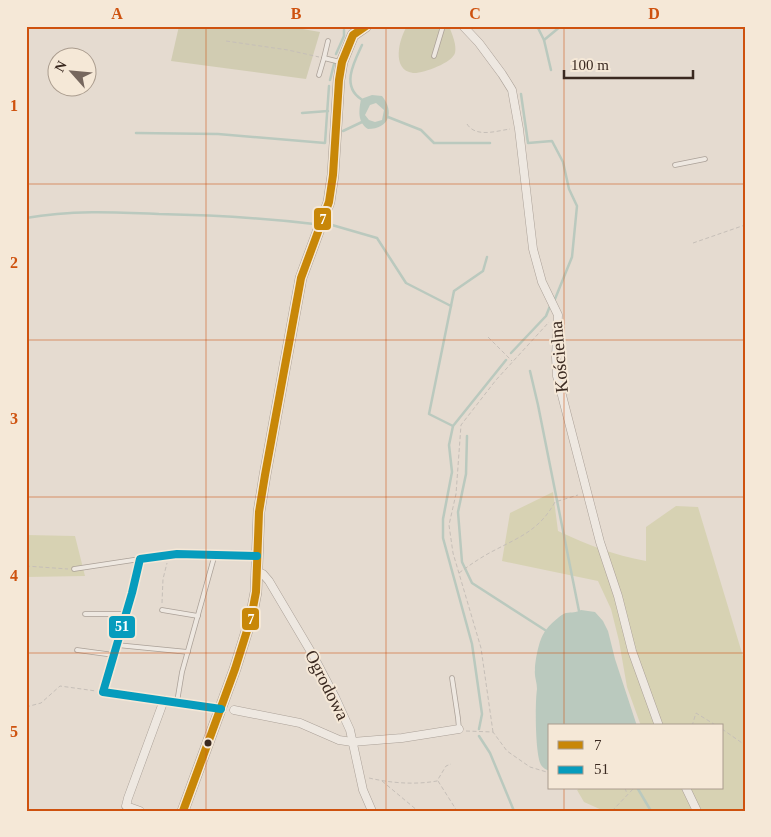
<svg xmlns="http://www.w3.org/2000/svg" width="771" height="837" viewBox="0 0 771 837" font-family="'Times New Roman',serif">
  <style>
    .green { fill: #d7d2b3 }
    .cemetery { fill: #d1ccb2 }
    .water { fill: #bac9be; fill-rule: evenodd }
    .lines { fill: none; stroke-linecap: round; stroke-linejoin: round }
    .stream { stroke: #bac9be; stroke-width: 2.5 }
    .service-casing { stroke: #aba198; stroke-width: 5.5 }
    .minor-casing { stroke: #aba198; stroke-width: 9 }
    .tertiary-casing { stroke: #aba198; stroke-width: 12 }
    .path { stroke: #c6bfb8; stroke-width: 1; stroke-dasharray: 4 2.5; stroke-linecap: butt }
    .service { stroke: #eee8e1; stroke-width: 4 }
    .minor { stroke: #eee8e1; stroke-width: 8 }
    .tertiary { stroke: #eee8e1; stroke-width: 10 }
    .bus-1-casing { stroke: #f5e8d7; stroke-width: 11 }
    .bus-2-casing { stroke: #f5e8d7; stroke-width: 11 }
    .bus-1 { stroke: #c88708; stroke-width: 8 }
    .bus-2 { stroke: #069cbd; stroke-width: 8 }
    .grid { fill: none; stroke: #ce520f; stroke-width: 1; stroke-opacity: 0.55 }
    .bus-dot { fill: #3a2920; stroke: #f5e8d7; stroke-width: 2 }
    .labels { text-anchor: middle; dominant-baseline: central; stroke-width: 4; stroke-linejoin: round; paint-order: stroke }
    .street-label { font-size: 18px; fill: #3a2920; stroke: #f5e8d7 }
    .line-badge { stroke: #f5e8d7; stroke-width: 2 }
    .badge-label { font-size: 14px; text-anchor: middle; font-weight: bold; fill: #fff }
    .neatline { fill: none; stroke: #ce520f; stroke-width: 2 }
    .grid-label { font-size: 16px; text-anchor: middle; font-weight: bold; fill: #ce520f }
  </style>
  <rect width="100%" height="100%" fill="#e5dbd0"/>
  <g class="green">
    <path d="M553 492 558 531C588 545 613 555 646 561V527L676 506 698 507 745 663V811H604L584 802 577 790 580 788H722V726H641L627 687 619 641 611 609 598 581 502 561 510 513Z"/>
    <polygon points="26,535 75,536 85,576 26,577"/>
  </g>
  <g class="cemetery">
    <polygon points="179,26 285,26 320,32 306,79 171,61"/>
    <path d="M407 26H449C452 34 457 45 455 53 452 63 422 74 413 73 391 70 399 39 407 26Z"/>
  </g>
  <g class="water">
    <path d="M372 95 382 96C395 112 389 129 368 129 357 122 359 110 361 99ZM376 103 384 110 382 120 375 122 369 120 365 115 370 105Z"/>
    <path d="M581 610 595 612 603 621 608 631 615 659 637 726H550V771C546 770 543 768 541 765 535 753 535 703 537 689 537 682 534 676 535 670 535 661 539 640 544 633 546 628 561 614 566 613 572 612 576 613 581 610Z"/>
  </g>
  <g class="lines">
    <g class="stream">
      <polyline points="537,26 544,40 551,70"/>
      <polyline points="544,40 561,26"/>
      <polyline points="336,54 344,36 344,30"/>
      <polyline points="330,80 334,64"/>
      <polyline points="521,94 528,143 552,141 563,162 569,189 577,206 572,257 555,299"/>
      <path d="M361 99C341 86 354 62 362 45"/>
      <polyline points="302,113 328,111"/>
      <polyline points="388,117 421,130 434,143 490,143"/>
      <polyline points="343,131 362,122"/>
      <polyline points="136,133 218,134 325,143 329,86"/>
      <path d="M26 218C70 210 114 212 159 214 211 215 263 218 314 224"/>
      <polyline points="332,225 377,238 406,283 451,306"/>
      <polyline points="511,353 546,316 550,306"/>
      <polyline points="530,371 538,405 579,611"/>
      <polyline points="453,426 429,414 454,291 483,271 487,257"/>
      <polyline points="467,436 466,474 458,512 462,562 472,583 545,630"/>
      <polyline points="479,729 482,714 472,644 443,538 443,519 452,472 449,445 453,426 506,360"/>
      <polyline points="479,736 490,753 514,811"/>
      <polyline points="638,789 651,811"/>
    </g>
    <g class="service-casing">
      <g id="service">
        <polyline points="328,41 324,58 340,62"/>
        <polyline points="434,56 443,26"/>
        <polyline points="319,75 324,58"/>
        <polyline points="675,165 705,159"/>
        <polyline points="74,569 140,559"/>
        <polyline points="162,610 198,616"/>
        <polyline points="85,614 125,614"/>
        <polyline points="117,645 188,652"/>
        <polyline points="77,650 114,655"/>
        <polyline points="452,678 458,718 459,729"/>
        <polyline points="177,702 182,672 215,554"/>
      </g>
    </g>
    <g class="minor-casing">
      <g id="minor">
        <polyline points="463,26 479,43 502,74 512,90 519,129 533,249 542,282 558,315 556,357 557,376 600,542 618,596 632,651 659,726"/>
        <polyline points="257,572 263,574 269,581 314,657 335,697 350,730 363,790 372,811"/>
        <polyline points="221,709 103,692 132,593 140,559 177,554 257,556"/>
        <polyline points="234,710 300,723 339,740 352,742 402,738 459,729"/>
        <polyline points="686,788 697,811"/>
        <polyline points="140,811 126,806 128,798 164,700"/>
      </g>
    </g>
    <g class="tertiary-casing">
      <polyline id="tertiary" points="183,811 235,669 251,618 256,592 259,512 265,475 301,278 329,202 333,175 339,80 342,62 353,35 366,26"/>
    </g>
    <g class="path">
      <polyline points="226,41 288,50 319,57"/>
      <path d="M467 124C476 138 496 131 510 129"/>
      <polyline points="693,243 745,225"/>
      <polyline points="488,337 512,361"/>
      <polyline points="26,566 68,569"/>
      <path d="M459 573C471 564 483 556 495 550 522 536 540 529 555 502L578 495"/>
      <polyline points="162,603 163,579 167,563"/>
      <polyline points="26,707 41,703 60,686 96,691"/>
      <polyline points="692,726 696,713 717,726"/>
      <polyline points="722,729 745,745"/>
      <polyline points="466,731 493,732 507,751 530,767 550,773"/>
      <polyline points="493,732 481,648 453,553 449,525 456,494 461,425 496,380 549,322"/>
      <path d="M369 778C391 783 414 785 437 781L446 766 451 764"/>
      <polyline points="382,781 418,811"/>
      <polyline points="438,781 457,811"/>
      <polyline points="625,788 627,794"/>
      <polyline points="612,811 634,788"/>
    </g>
    <use href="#service" class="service"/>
    <use href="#minor" class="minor"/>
    <use href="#tertiary" class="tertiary"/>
    <g class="bus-1-casing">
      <polyline id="bus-1" points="183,811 235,669 251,618 256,592 259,512 265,475 301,278 329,202 333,175 339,80 342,62 353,35 366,26"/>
    </g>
    <g class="bus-2-casing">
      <polyline id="bus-2" points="221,709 103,692 132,593 140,559 177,554 257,556"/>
    </g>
    <use href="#bus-1" class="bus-1"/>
    <use href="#bus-2" class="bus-2"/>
  </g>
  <path class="grid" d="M206 26V811M386 26V811M564 26V726M26 184H745M26 340H745M26 497H745M26 653H745M564 788V811"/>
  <circle class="bus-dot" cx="208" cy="743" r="4.5"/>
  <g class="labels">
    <g class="street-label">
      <text transform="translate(559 357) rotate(-95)">Kościelna</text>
      <text transform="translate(327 685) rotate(63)">Ogrodowa</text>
    </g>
  </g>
  <g class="line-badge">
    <rect x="313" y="207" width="19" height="24" rx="5" fill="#c88708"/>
    <rect x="241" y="607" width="19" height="24" rx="5" fill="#c88708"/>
    <rect x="108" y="615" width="28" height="24" rx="5" fill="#069cbd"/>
  </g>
  <g class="badge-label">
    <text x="323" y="224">7</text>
    <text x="251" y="624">7</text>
    <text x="122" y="631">51</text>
  </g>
  <rect width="771" height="837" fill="none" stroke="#f5e8d7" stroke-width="55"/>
  <rect x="548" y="724" width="175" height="65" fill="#f5e8d7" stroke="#aa9c8e"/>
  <rect x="558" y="741" width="25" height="8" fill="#c88708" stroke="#aa9c8e"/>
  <text x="594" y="750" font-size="15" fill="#3a2920">7</text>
  <rect x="558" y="766" width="25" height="8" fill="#069cbd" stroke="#aa9c8e"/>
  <text x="594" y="774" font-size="15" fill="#3a2920">51</text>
  <g transform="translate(72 72) rotate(297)"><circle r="24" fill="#f5e8d7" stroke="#aa9c8e"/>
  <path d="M0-4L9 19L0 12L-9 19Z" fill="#76675e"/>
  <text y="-8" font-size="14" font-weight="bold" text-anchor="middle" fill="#3a2920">N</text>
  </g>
  <path d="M564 70v8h129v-8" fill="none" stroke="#3a2920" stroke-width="2.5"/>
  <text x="571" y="70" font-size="15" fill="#3a2920" stroke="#f5e8d7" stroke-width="4" paint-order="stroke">100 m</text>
  <rect x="28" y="28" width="716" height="782" class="neatline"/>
  <g class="grid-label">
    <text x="117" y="19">A</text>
    <text x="296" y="19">B</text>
    <text x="475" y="19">C</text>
    <text x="654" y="19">D</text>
    <text x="14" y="111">1</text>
    <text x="14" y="268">2</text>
    <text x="14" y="424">3</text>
    <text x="14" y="581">4</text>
    <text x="14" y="737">5</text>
  </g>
</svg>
